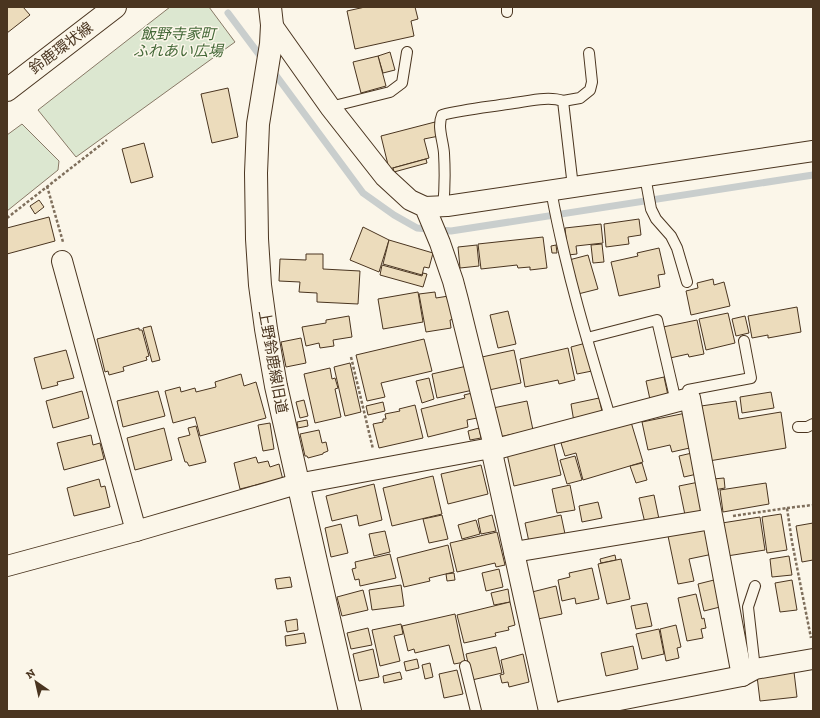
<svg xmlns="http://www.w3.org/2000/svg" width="820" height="718" viewBox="0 0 820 718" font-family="'Zilla Slab','Noto Sans JP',serif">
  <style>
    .green { fill: #dce7d0; stroke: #887966 }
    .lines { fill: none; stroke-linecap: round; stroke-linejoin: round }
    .stream { stroke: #c9cecd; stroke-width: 7 }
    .building { fill: #ecdcbc; stroke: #4a3520 }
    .lane-casing { stroke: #4a3520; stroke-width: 12 }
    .street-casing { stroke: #4a3520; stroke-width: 22 }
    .secondary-casing { stroke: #4a3520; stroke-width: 24 }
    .primary-casing { stroke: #4a3520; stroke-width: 24 }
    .path { stroke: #7f6f5c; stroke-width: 2.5; stroke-dasharray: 3 2; stroke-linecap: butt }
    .lane { stroke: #fbf6e9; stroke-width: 10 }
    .street { stroke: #fbf6e9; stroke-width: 20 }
    .secondary { stroke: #fbf6e9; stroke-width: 22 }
    .primary { stroke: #fbf6e9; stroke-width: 22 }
    .labels { text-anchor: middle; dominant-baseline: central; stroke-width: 3; stroke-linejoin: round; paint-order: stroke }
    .park-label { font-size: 15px; font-style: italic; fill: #436837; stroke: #fbf6e9 }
    .street-label { font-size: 15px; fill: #4a3520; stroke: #fbf6e9 }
  </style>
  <rect width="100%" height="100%" fill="#fbf6e9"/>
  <g class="green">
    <polygon points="170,7 209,7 235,42 76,157 38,110"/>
    <polygon points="22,124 59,161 58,170 7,211 7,135"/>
  </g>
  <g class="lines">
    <g class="stream">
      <polyline points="228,13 264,61"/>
      <polyline points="272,70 363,193 394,215 417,228 451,231 813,175"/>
    </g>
  </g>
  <g class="building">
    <polygon points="7,7 23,7 30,15 7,33"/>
    <polygon points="365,7 415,7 418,19 411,21 414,36 355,49 347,11"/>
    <polygon points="390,52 395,70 383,73 378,56"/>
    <polygon points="378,56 386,86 361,93 353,62"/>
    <polygon points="228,88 238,137 212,143 201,94"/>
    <polygon points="435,122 439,136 424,139 429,158 389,169 381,136"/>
    <polygon points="144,143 153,177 131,183 122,149"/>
    <polygon points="426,159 427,163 394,172 393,168"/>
    <polygon points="39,200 44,207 35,214 30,206"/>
    <polygon points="49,217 55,241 7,254 7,228"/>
    <polygon points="639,219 641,235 628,237 629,244 606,247 604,224"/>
    <polygon points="601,224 603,243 576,246 577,254 568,255 565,228"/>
    <polygon points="363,227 389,240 379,272 350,260"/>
    <polygon points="543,237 547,268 530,270 530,267 518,268 517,265 481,269 478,244"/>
    <polygon points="389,240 433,253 429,268 424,267 422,275 383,264"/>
    <polygon points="602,244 604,262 593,263 591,245"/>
    <polygon points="477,245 479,266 460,268 458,247"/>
    <polygon points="556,245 557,253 552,253 551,246"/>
    <polygon points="659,248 665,274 658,275 660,287 619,296 611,262 638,256 637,253"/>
    <polygon points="306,254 323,254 323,269 360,271 358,304 317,302 317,293 299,292 300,282 279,281 280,259 306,260"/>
    <polygon points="588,255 598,289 578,294 569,260"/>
    <polygon points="382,265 422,276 423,273 427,274 423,287 380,275"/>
    <polygon points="713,279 714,285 724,282 730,306 691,315 686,291 698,288 697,283"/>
    <polygon points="418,292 423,322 383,329 378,299"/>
    <polygon points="435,292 436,298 455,295 459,318 450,320 451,328 426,332 419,294"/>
    <polygon points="797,307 801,332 768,338 768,335 752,338 748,316"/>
    <polygon points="508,311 516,344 498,348 490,315"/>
    <polygon points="728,313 735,343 706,350 699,319"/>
    <polygon points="349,316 352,337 333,340 334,346 320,348 319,343 306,346 302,327 326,323 326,320"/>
    <polygon points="745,316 749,333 736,336 732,319"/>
    <polygon points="697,320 704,354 689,357 688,354 670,358 663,327"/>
    <polygon points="151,326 160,360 152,362 143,328"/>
    <polygon points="139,328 139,330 142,330 149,356 146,357 147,360 123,367 124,371 109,375 108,371 105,372 97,339"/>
    <polygon points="301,338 306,363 286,367 281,342"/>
    <polygon points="424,339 432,371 381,383 385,397 367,401 356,355"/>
    <polygon points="586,343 592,371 577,374 571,347"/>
    <polygon points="568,348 575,380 559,384 558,380 525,387 520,359"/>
    <polygon points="66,350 74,378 57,382 58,385 42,389 34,358"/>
    <polygon points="514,350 521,383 489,390 482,357"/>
    <polygon points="350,363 361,412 345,416 334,367"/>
    <polygon points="467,366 473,390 437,398 432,374"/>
    <polygon points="330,368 332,379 335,378 338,388 335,389 341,417 315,423 304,374"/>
    <polygon points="241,374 244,386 256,382 266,418 200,436 195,417 173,423 165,391 180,387 181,392 195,388 196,392 216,387 215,382"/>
    <polygon points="664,377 669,400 651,404 646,381"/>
    <polygon points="429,378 434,399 422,403 416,381"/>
    <polygon points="82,391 89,418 53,428 46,401"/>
    <polygon points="158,391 165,416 123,427 117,401"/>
    <polygon points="771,392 774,408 742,413 740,397"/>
    <polygon points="472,393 477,418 467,420 468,427 428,437 421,409 465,398 464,395"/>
    <polygon points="599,398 603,416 574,422 571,404"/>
    <polygon points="304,400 308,416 300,418 296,402"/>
    <polygon points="527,401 533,430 499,437 493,408"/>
    <polygon points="736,401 739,419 781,412 786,448 709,461 701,406"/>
    <polygon points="383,402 385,411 368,415 366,406"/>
    <polygon points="415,405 423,438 379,448 373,424 383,422 383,419 386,419 385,414 400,411 399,409"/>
    <polygon points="686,413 694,447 672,452 670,445 648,450 642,422"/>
    <polygon points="307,420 308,426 298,428 297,422"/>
    <polygon points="631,422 643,462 583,480 576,453 565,456 561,443"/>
    <polygon points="270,423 274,449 263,451 258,425"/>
    <polygon points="196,426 206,462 189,466 187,462 185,462 178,438 190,435 188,428"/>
    <polygon points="164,428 172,460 135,470 127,438"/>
    <polygon points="479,428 481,438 470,440 468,431"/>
    <polygon points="319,430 322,443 326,442 328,451 323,453 323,454 308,458 307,456 305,456 300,434"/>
    <polygon points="91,435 93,445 100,443 104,459 64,470 57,443"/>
    <polygon points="554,444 561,475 514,486 507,454"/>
    <polygon points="692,453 697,474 684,477 679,456"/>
    <polygon points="575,456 582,480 567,484 560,460"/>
    <polygon points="256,457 258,463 268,461 270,467 279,464 283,480 264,485 264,483 240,489 234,463"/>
    <polygon points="642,463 647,480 636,483 630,466"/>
    <polygon points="481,465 488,494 448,504 441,474"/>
    <polygon points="433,476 442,514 392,526 383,488"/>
    <polygon points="724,478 725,488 714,490 713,479"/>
    <polygon points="99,479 101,487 105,486 110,507 74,516 67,488"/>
    <polygon points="699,482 706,511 685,515 679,486"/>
    <polygon points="766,483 769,504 723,512 720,490"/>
    <polygon points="374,484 382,520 359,526 357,515 332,521 326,496"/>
    <polygon points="570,485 575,510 557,513 552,489"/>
    <polygon points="654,495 659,519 645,523 639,498"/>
    <polygon points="598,502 602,518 582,522 579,506"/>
    <polygon points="781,514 787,550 767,553 762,517"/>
    <polygon points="442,515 448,539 429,543 423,519"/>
    <polygon points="492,515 496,531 481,534 478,519"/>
    <polygon points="561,515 565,534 529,542 525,523"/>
    <polygon points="760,517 765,550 727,556 722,523"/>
    <polygon points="476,520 480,534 462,539 458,525"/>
    <polygon points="813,523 813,560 802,562 796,526"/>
    <polygon points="341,524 348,553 331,557 325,528"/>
    <polygon points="707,527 713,554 689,559 694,581 678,584 668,536"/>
    <polygon points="385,531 390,552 374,556 369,534"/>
    <polygon points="497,532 505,565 496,567 495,563 457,572 450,543"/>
    <polygon points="448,545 454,572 429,578 430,581 404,587 397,558"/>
    <polygon points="390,554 396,578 360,586 359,579 355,580 352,569 356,568 355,562"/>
    <polygon points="615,555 616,560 601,563 600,559"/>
    <polygon points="789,556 792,575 772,577 770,559"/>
    <polygon points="621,559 630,599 607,604 598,564"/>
    <polygon points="592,568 599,599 576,604 575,598 562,601 558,580 570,577 569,573"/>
    <polygon points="499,569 503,587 486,591 482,573"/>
    <polygon points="454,573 455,580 447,581 446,574"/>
    <polygon points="290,577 292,587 277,589 275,579"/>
    <polygon points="718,579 724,606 704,611 698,584"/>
    <polygon points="792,580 797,610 780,612 775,583"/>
    <polygon points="401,585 404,606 372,610 369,590"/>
    <polygon points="556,586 562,614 538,619 532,592"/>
    <polygon points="508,589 510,602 494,605 491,593"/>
    <polygon points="363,590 368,610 342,616 337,597"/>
    <polygon points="696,594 702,619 704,618 706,628 701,629 703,638 687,641 678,598"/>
    <polygon points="510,602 515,625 508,627 509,630 495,633 496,636 464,643 457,615"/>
    <polygon points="647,603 652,626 636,629 631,606"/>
    <polygon points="455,614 465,662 454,664 449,645 415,653 414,649 408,651 402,626"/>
    <polygon points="297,619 298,630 287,632 285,621"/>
    <polygon points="401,624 403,634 394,636 400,661 380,666 372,630"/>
    <polygon points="676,625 681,647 677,648 679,658 666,661 660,629"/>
    <polygon points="368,628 372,645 351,649 347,633"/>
    <polygon points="659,629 664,654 642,659 636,634"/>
    <polygon points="304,633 306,643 286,646 285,636"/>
    <polygon points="633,646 638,669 606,676 601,653"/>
    <polygon points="496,647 502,673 472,680 466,654"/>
    <polygon points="373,649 379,677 359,681 353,654"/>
    <polygon points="523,654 529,682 509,687 508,682 502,683 500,675 504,674 501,660"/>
    <polygon points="417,659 419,668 406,671 404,662"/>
    <polygon points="430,663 433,677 425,679 422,665"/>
    <polygon points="457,670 463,694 444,698 439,674"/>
    <polygon points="400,672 402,679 384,683 383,676"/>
    <polygon points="794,672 797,697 760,701 757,676"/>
  </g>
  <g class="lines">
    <g class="lane-casing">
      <g id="lane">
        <polyline points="507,7 507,12"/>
        <polyline points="563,101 580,98 590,90 592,82 589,53"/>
        <polyline points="330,107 390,92 402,83 407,52"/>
        <polyline points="645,176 651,209 656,219 671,236 677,248 687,282"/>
        <path d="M551 190C565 268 588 344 611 420"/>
        <path d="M443 207C445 189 445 171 444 153 443 140 437 127 442 115 466 109 490 107 514 103 529 101 549 96 563 101L573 187"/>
        <polyline points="587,338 657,320 676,402"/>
        <polyline points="690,398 688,390 751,378 744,341"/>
        <polyline points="798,427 807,427 813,424"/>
        <polyline points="755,586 748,607 755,669"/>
        <polyline points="465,666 476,711"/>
      </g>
    </g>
    <g class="street-casing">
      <g id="street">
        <polyline points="272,25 330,107 385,177 410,200 425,207 440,243 453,281 458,300 493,442 491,448 549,711"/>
        <polyline points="425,207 447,206 813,151"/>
        <polyline points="62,261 136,531"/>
        <polyline points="514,552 712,519"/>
        <polyline points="7,566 136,531 297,484 491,448 500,448 690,398 742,676"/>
        <polyline points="563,711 742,676 755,669 813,659"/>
      </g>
    </g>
    <g class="secondary-casing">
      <polyline id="secondary" points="270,7 272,25 271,44 258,124 256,173 257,239 260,285 266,329 276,386 350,711"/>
    </g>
    <g class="primary-casing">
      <polyline id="primary" points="7,90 115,7"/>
    </g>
    <g class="path">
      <polyline points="47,186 63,242"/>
      <polyline points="7,218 107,140"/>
      <polyline points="351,357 373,449"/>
      <polyline points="787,508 813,505"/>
      <polyline points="733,516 787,508 792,542 811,638"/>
    </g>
    <use href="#lane" class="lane"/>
    <use href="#street" class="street"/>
    <use href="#secondary" class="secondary"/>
    <use href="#primary" class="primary"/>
  </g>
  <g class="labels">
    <g class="park-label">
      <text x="178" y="34">飯野寺家町<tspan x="178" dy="17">ふれあい広場</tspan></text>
    </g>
    <g class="street-label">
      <text transform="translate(61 48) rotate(-37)">鈴鹿環状線</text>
      <text transform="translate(273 362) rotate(80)">上野鈴鹿線旧道</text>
    </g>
  </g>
  <rect width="820" height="718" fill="none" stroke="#4a3520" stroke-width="16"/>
  <g transform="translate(36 682) rotate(326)" stroke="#fbf6e9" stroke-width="3" paint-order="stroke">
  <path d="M0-3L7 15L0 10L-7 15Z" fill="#4a3520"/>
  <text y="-6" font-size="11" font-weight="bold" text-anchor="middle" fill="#4a3520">N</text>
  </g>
</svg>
